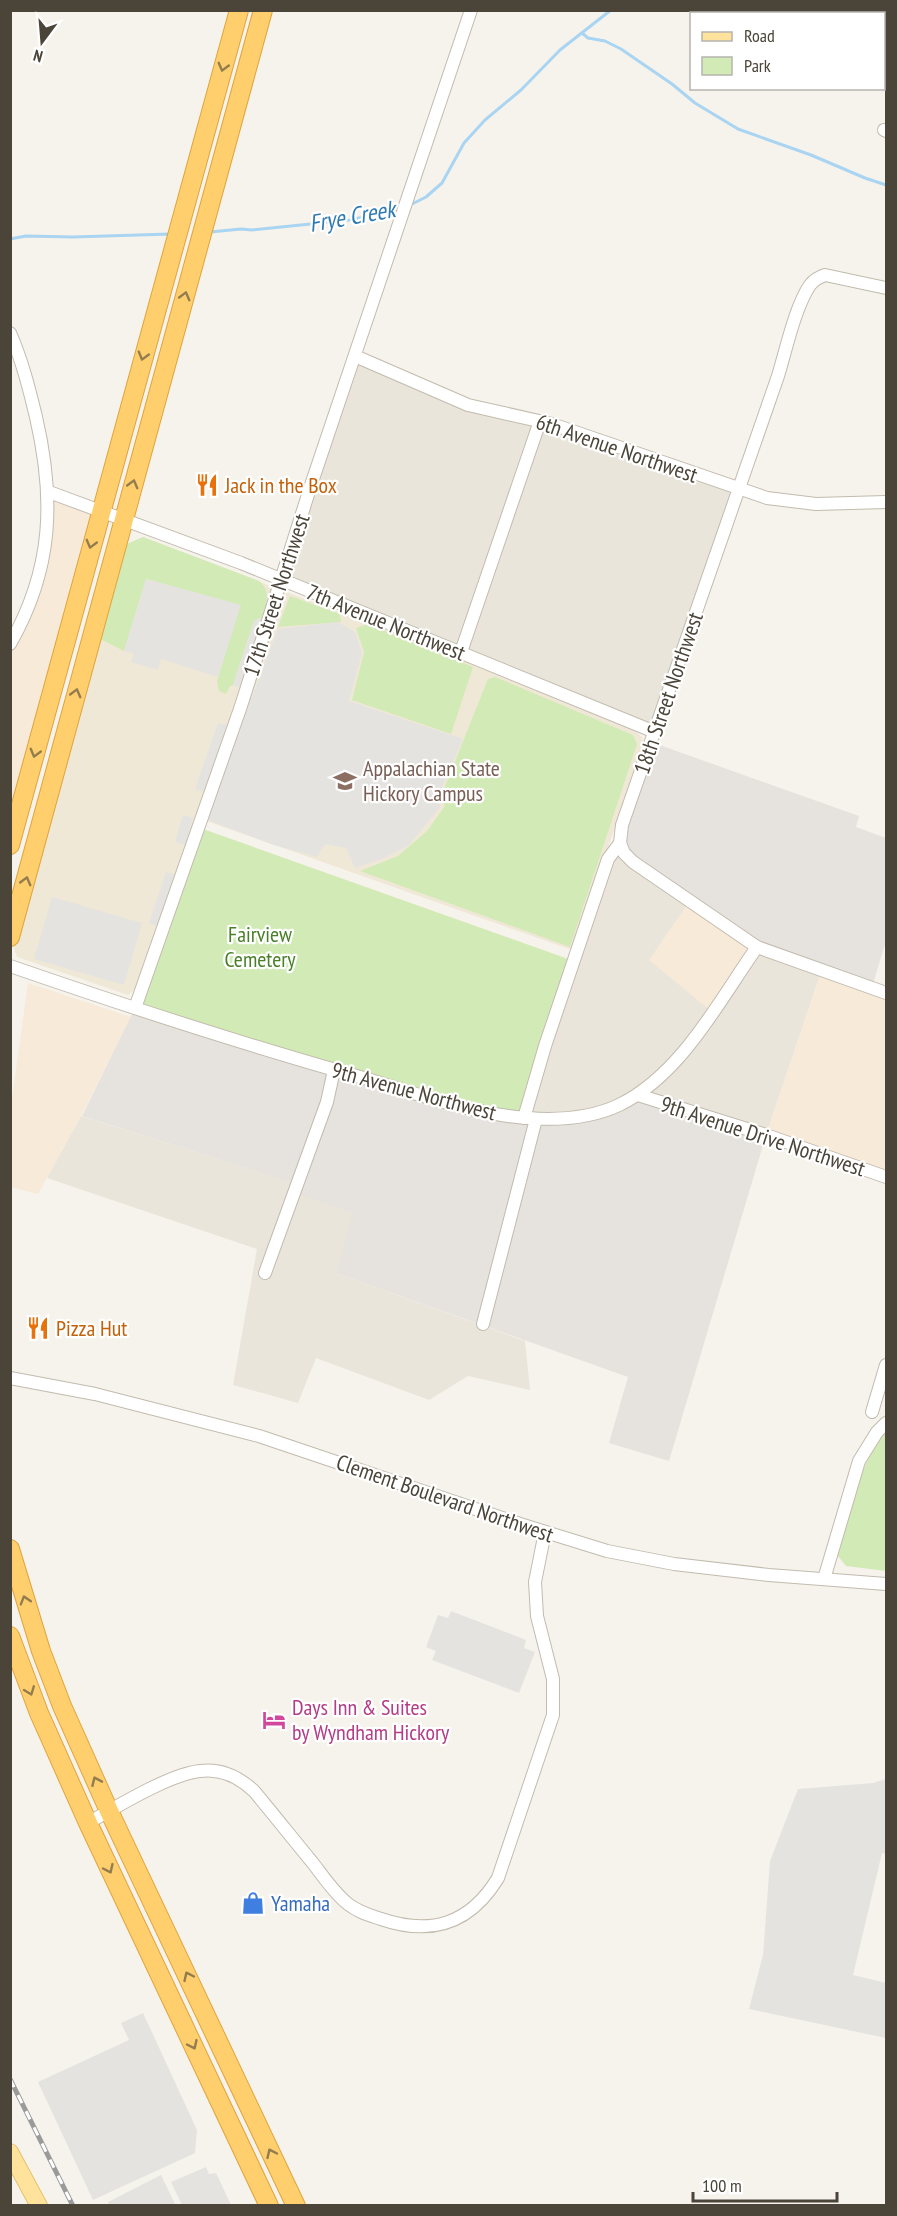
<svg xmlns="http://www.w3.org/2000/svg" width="897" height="2216" viewBox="0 0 897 2216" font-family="'PT Sans Narrow',sans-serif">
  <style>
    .residential { fill: #eae5da }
    .commercial { fill: #f7ead8 }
    .industrial { fill: #e6e2dd }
    .education { fill: #efe8d6 }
    .green { fill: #d2eab5 }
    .parking { fill: #e5e3e0 }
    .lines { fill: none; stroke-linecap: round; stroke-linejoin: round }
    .stream { stroke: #a9d4f2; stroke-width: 3 }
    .minor-casing { stroke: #c2bbae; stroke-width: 14 }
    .major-casing { stroke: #e6c16a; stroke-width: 18 }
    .highway-casing { stroke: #e0a43c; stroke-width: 20 }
    .minor { stroke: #fff; stroke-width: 12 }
    .major { stroke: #ffe39c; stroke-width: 16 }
    .highway { stroke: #ffcf6e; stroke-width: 18 }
    .rail-casing { stroke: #9a9a9a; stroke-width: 5 }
    .rail { stroke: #fff; stroke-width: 3; stroke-dasharray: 9; stroke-linecap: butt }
    .oneway { stroke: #937c4e }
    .labels { text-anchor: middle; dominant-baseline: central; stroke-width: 4.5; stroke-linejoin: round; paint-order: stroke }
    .street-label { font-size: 22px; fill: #4b4439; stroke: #fff }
    .food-label { font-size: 22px; fill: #c56008; stroke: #fff; text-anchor: start }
    .education-label { font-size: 22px; fill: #785e54; stroke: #fff; text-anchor: start }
    .park-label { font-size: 22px; fill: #4a7f2a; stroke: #fff }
    .hotel-label { font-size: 22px; fill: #b23c85; stroke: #fff; text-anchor: start }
    .shop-label { font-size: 22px; fill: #366cbe; stroke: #fff; text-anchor: start }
    .water-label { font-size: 24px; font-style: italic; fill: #2e7ab2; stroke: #fff }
  </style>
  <rect width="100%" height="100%" fill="#f6f3ec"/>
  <g class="residential">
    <polygon points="355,356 468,405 526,417 738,488 655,732 281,580"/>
    <polygon points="620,843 757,947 822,969 766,1135 604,1111 524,1118 545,1046"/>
    <polygon points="81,1116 298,1184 295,1193 354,1213 336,1273 525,1341 530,1390 468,1376 429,1400 316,1358 298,1403 233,1385 257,1249 47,1178"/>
  </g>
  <g class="commercial">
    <polygon points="49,492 100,511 11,845 11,644 28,609"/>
    <polygon points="690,900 757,947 712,1012 649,960"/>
    <polygon points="822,969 886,993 886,1177 766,1135"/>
    <polygon points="28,983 131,1017 81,1116 38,1194 10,1187 11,1106"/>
  </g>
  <g class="industrial">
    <polygon points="651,742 859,816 856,827 886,838 886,941 872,987 768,951 633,862 621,833"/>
    <polygon points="135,1008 452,1103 565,1119 638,1095 766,1135 669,1461 609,1443 628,1377 336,1273 353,1213 294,1193 297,1184 82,1116"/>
  </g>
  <polygon class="education" points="143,537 415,641 635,731 642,737 644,745 572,950 195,817 137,988 128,995 17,957 13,946 127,544"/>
  <g class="green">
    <path d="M143 537 259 581C272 592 266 603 262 617L254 621 233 685 230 686 226 694 219 691 217 681 240 605 146 579 124 651 100 639 127 544Z"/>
    <polygon points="290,596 340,614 341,622 278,627"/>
    <polygon points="368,624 473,667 451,734 352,700 364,652 356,628"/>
    <polygon points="495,677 633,735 637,744 570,947 360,871 398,856 427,831 445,806 440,799 488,679"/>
    <path d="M203 829 571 960 521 1114C393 1089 266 1047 142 1004Z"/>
    <path d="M886 1431V1571L846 1566 838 1556V1546C851 1506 860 1464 886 1431Z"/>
  </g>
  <g class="parking">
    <polygon points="146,579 241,605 218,677 161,659 158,670 131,662 134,654 124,651"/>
    <polygon points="262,617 240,688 233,685 254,621"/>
    <polygon points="338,622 355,632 362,653 349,701 463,739 436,801 441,806 423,828 408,846 382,859 355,868 346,848 325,844 317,857 274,845 205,819 278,629"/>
    <polygon points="218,723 227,725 204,792 195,789"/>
    <polygon points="183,815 193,818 185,845 175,842"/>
    <polygon points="166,872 176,875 159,927 149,923"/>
    <polygon points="52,897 142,923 124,985 34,959"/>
    <polygon points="451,1611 526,1640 524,1648 535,1652 519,1693 432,1660 436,1651 426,1647 438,1615 448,1618"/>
    <polygon points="886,1779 886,1854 882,1853 853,1975 886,1983 886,2038 749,2009 763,1955 770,1861 798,1789 873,1783"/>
    <polygon points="143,2013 197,2130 195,2153 93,2200 38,2082 129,2040 121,2023"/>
    <polygon points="206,2167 209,2174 216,2173 231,2205 182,2205 171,2182"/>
    <polygon points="161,2175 175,2204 171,2206 109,2205 108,2202"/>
  </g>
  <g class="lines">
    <g class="stream">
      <polyline points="582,33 588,38 605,41 621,49 672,84 695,103 738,129 811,155 865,178 886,185"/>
      <polyline points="408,206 426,197 442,183 464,143 485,120 521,90 560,50 611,10"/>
      <polyline points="210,232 241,229 252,230 350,220 399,209"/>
      <polyline points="10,239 26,236 73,237 171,234"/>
    </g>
    <g class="minor-casing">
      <g id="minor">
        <polyline points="884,130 886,131"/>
        <path d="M10 333C22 360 29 388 36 417 55 499 53 569 10 644"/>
        <polyline points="355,356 468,405 552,424 767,498 816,504 886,502"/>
        <polyline points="49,492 241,563 655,732"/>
        <polyline points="461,652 540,421"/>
        <polyline points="620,843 624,853 633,862 757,947 886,993"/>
        <path d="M10 966C126 1006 242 1044 360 1077 408 1091 458 1109 508 1116 545 1121 585 1121 619 1105 681 1075 719 1001 757 947"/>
        <polyline points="135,1008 241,706 312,482 471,10"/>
        <polyline points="638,1095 766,1135 886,1177"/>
        <path d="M524 1118 545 1046 608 859 620 843 622 825 778 376C786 350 795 307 810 285 814 280 819 277 825 275L886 288"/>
        <polyline points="265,1273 327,1102 334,1070"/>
        <polyline points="483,1324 536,1119"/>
        <polyline points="10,1378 95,1394 259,1436 520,1524 607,1551 674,1564 769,1575 886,1584"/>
        <polyline points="872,1412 886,1365"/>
        <polyline points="824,1579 859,1461 877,1432 886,1423"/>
        <path d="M88 1823C116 1807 170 1774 200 1771 221 1768 240 1778 254 1791 274 1815 293 1839 312 1862 323 1876 334 1893 348 1904 358 1912 369 1915 381 1919 431 1936 470 1924 498 1878L553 1715V1679L537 1616 535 1582 545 1532"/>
      </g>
    </g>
    <g class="major-casing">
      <polyline id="major" points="10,2152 39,2206"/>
    </g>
    <g class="highway-casing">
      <g id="highway">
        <polyline points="10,845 239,10"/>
        <polyline points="10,937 263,10"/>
        <polyline points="10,1549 41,1651 62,1706 109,1811 296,2206"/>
        <polyline points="10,1636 39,1713 88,1823 269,2206"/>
      </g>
    </g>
    <use href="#minor" class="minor"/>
    <use href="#major" class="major"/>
    <use href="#highway" class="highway"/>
    <g class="rail-casing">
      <polyline id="rail" points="10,2079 73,2206"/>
    </g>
    <use href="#rail" class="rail"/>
  </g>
  <defs><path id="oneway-chevron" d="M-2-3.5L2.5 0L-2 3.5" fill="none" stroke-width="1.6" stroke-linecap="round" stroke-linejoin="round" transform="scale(1.5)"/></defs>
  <g class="oneway">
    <use href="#oneway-chevron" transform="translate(223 67) rotate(105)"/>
    <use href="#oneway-chevron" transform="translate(185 296) rotate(-75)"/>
    <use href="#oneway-chevron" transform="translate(143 356) rotate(106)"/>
    <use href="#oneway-chevron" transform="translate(133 484) rotate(-75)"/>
    <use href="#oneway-chevron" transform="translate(91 544) rotate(105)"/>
    <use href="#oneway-chevron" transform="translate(76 693) rotate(-75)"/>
    <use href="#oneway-chevron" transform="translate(35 753) rotate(105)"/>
    <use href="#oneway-chevron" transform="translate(26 881) rotate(-75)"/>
    <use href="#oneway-chevron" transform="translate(25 1600) rotate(-107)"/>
    <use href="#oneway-chevron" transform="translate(30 1691) rotate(69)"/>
    <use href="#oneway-chevron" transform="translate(96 1781) rotate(-114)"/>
    <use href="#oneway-chevron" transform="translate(109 1869) rotate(65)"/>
    <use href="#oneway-chevron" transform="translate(188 1976) rotate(-115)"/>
    <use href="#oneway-chevron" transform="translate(193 2045) rotate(65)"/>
    <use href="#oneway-chevron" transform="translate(271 2153) rotate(-115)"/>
  </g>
  <defs>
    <g id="restaurant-bare" transform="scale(1.8)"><path d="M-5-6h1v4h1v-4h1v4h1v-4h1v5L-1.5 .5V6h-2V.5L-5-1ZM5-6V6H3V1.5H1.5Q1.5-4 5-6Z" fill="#e8710a" stroke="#fff" stroke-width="2.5" paint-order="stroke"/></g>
    <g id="university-bare" transform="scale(1.8)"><path d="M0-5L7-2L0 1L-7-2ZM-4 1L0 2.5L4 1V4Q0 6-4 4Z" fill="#8d6e63" stroke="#fff" stroke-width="2.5" paint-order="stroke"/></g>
    <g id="hotel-bare" transform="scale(1.8)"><path d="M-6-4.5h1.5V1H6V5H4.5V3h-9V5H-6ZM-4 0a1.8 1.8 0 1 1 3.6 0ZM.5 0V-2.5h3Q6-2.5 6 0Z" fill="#d1479c" stroke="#fff" stroke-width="2.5" paint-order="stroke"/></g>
    <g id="shop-bare" transform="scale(1.8)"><path d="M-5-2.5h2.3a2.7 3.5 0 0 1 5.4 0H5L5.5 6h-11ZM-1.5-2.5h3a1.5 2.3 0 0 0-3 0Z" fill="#3f7fe0" stroke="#fff" stroke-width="2.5" paint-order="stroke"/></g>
  </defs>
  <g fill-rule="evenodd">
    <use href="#restaurant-bare" x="207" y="485"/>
    <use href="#university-bare" x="345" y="781"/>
    <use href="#restaurant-bare" x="38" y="1328"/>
    <use href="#hotel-bare" x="274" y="1720"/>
    <use href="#shop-bare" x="253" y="1903"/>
  </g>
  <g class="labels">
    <g class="street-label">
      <text transform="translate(617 448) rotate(19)">6th Avenue Northwest</text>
      <text transform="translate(276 595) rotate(-72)">17th Street Northwest</text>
      <text transform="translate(386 622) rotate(22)">7th Avenue Northwest</text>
      <text transform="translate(668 693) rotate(-71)">18th Street Northwest</text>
      <text transform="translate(414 1091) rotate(15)">9th Avenue Northwest</text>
      <text transform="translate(763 1136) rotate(18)">9th Avenue Drive Northwest</text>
      <text transform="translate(445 1498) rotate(19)">Clement Boulevard Northwest</text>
    </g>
    <g class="food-label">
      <text x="225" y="485">Jack in the Box</text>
      <text x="56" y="1328">Pizza Hut</text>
    </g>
    <g class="education-label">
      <text x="363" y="768">Appalachian State<tspan x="363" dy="25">Hickory Campus</tspan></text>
    </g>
    <g class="park-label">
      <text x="260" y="934">Fairview<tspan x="260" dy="25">Cemetery</tspan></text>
    </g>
    <g class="hotel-label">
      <text x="292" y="1707">Days Inn &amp; Suites<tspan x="292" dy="25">by Wyndham Hickory</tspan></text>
    </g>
    <g class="shop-label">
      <text x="271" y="1903">Yamaha</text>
    </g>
    <g class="water-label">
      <text transform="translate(352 216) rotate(-10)">Frye Creek</text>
    </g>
  </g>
  <rect width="897" height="2216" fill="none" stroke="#4b4439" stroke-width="24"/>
  <rect x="690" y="12" width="195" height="78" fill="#ffffff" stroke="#b7b4b0" stroke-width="1.5"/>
  <rect x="702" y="32" width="30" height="9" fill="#ffe39c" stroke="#b7b4b0" stroke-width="1.5"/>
  <text x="744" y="42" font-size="18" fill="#4b4439">Road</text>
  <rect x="702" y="57" width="30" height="18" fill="#d2eab5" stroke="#b7b4b0" stroke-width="1.5"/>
  <text x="744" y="72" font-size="18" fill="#4b4439">Park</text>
  <g transform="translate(42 42) rotate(196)" stroke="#ffffff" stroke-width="4.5" paint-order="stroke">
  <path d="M0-4.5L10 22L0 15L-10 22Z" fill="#4b4439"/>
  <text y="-9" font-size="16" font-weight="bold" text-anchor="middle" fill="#4b4439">N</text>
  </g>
  <path d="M693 2192v9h144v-9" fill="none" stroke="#4b4439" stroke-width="3"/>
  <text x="702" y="2192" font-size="18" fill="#4b4439" stroke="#ffffff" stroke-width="4.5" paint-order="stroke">100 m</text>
</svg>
